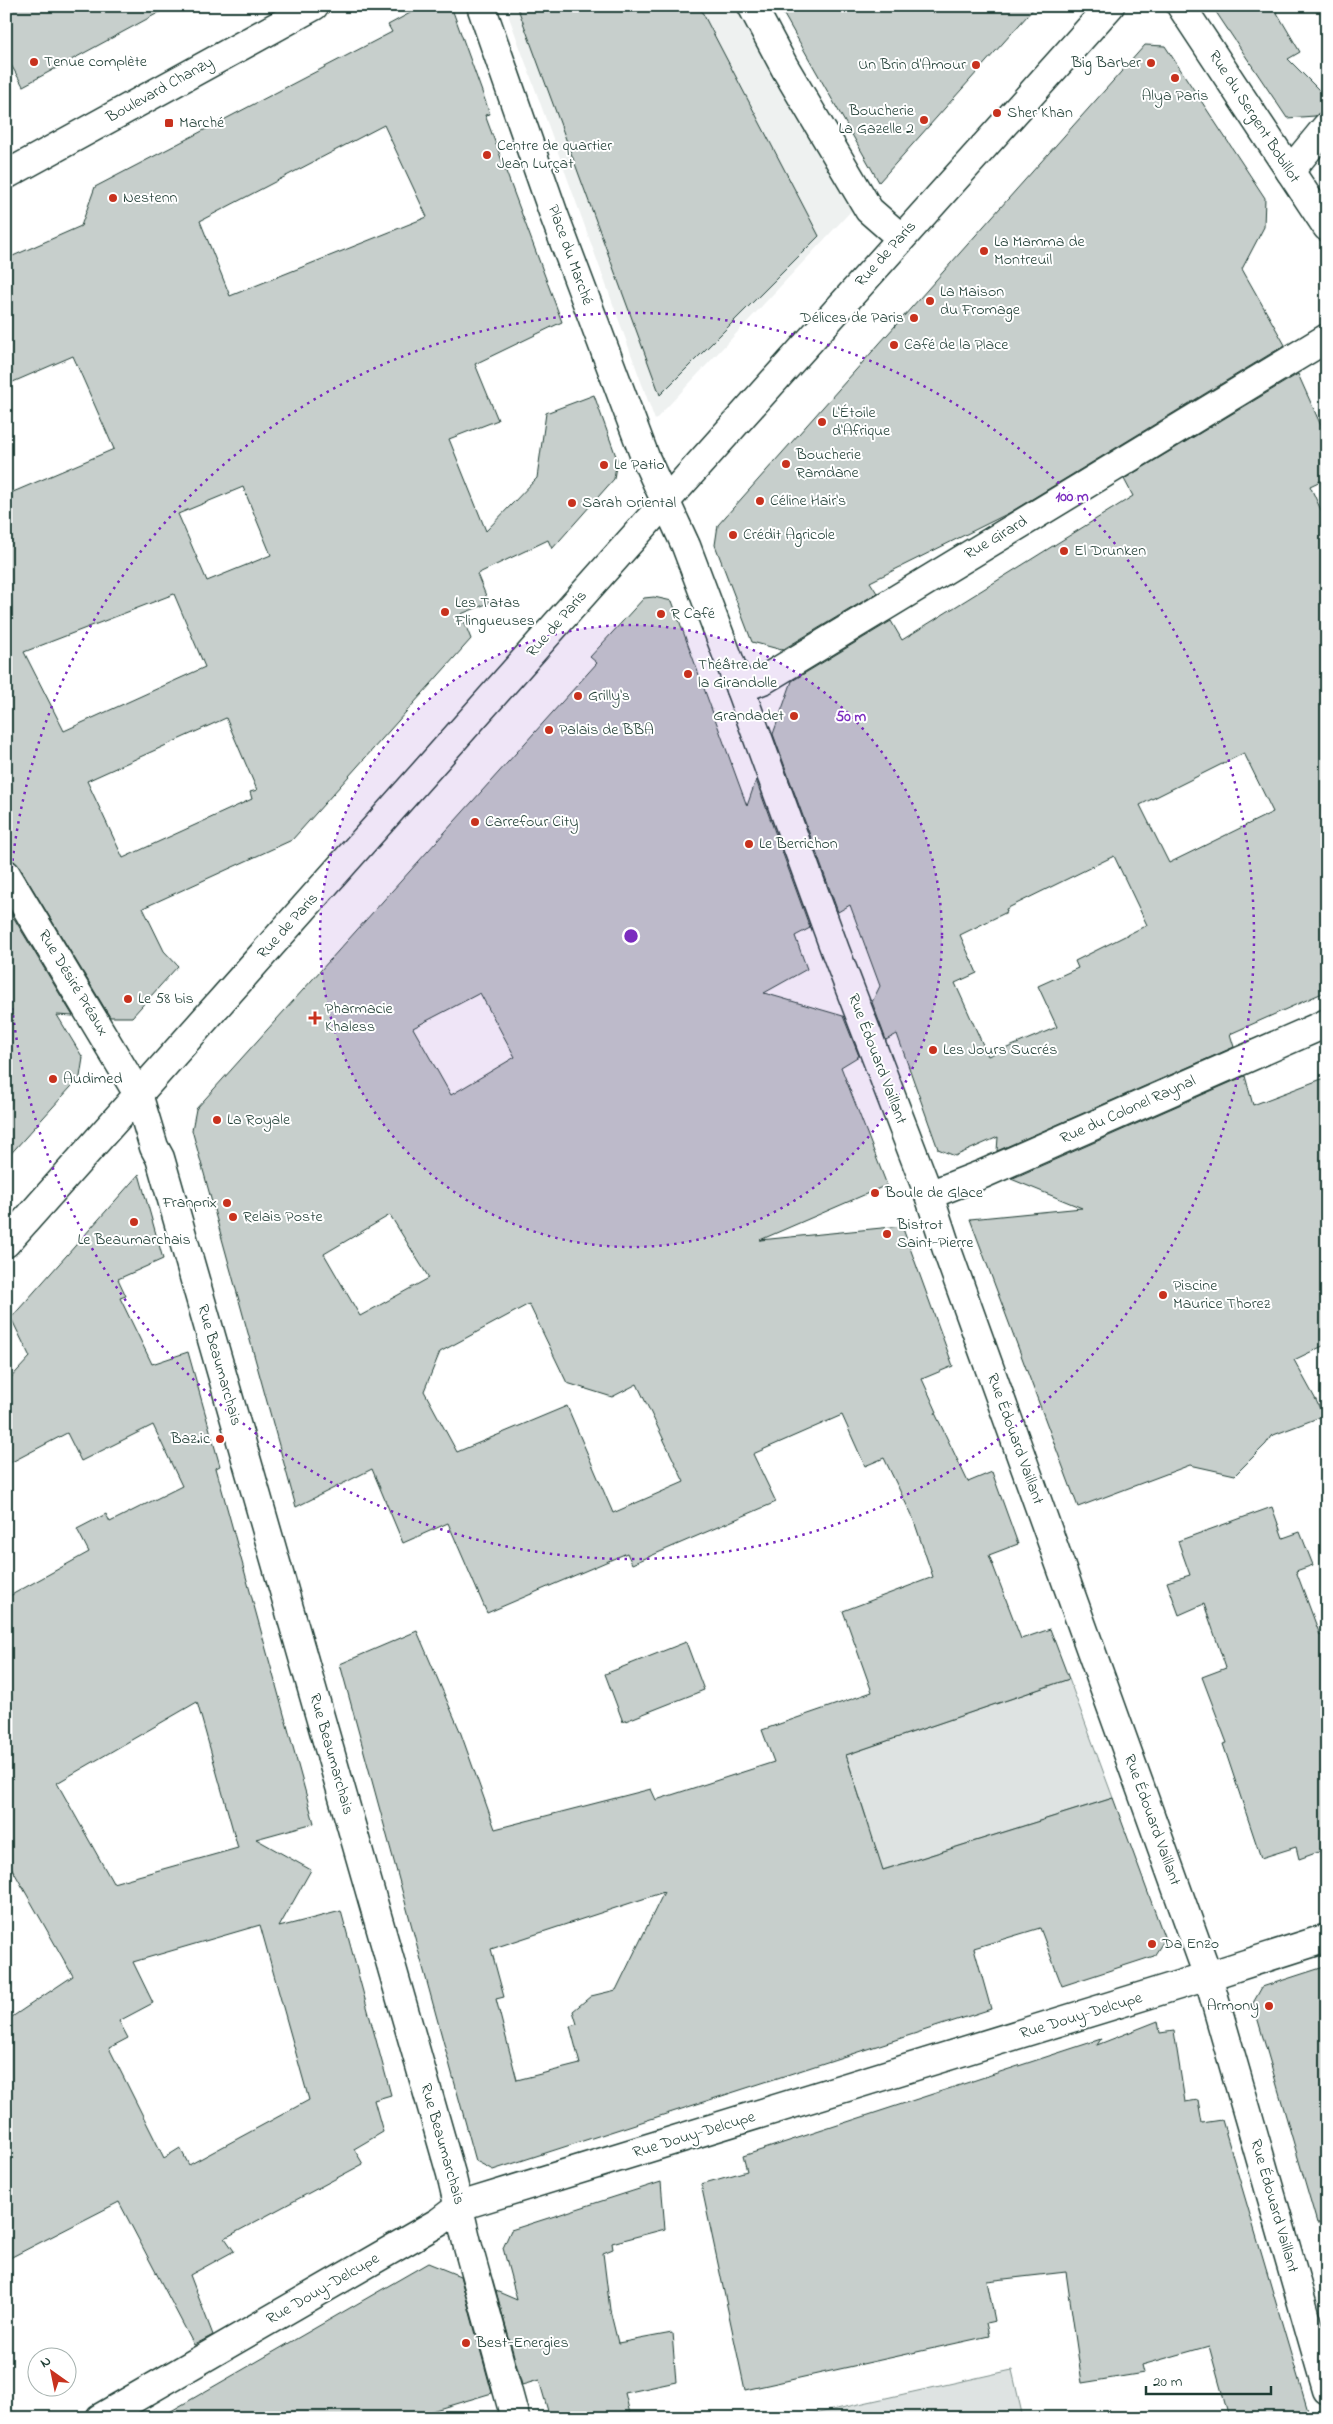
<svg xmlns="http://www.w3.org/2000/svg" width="1333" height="2424" viewBox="0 0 1333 2424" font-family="'Indie Flower',sans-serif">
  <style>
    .built { fill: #eef1f0 }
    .green { fill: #dee3e2; stroke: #7e908b }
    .building { fill: #c7cfcc; stroke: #1f3d34; fill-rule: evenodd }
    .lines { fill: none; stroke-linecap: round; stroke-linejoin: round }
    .minor-casing { stroke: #1f3d34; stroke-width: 31 }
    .major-casing { stroke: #1f3d34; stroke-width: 31 }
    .minor { stroke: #fff; stroke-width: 28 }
    .major { stroke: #fff; stroke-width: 28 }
    .ring { fill: none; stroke: #7b2cbf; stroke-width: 2.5; stroke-dasharray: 2.5 5 }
    .poi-dot { fill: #c8321e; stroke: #fff; stroke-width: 2 }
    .labels { text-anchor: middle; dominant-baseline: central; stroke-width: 4; stroke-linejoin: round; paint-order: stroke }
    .poi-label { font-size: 16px; fill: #1f3d34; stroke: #fff; text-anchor: start }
    .street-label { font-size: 16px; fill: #1f3d34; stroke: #fff }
    .centre { fill: #7b2cbf; stroke: #fff; stroke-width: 2.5 }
    .ring-label { font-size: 15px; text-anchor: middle; font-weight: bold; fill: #7b2cbf; stroke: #fff; stroke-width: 4; stroke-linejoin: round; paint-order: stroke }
  </style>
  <rect width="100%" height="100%" fill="#fff"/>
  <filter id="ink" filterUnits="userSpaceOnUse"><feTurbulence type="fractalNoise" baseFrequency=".02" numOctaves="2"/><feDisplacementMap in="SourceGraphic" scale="10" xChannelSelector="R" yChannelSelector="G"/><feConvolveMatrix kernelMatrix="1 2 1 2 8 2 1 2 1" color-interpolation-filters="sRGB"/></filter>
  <g filter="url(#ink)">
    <polygon class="built" points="505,6 737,6 852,210 655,420"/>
    <g class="green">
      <polygon points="1069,1679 1113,1798 838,1884 796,1850 869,1826 846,1755"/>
      <polygon points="1012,2370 1023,2418 796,2418"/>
    </g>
    <g class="building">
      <polygon points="6,6 171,6 23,86 6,56"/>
      <path d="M423 6H451L490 114 485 115 562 322 475 364 498 420 449 439 486 531 537 478 546 413 594 395 617 459 614 479 552 549 548 540 477 574 489 603 461 614 471 639 292 840 143 908 164 951 178 966 132 1017H110L19 866 14 861 6 858V495L114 449 73 356 6 385V259L81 226 95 187 392 32 388 25ZM384 125 427 217 230 296 200 221ZM243 487 271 555 207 581 178 514ZM174 594 205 667 64 731 24 652ZM226 718 257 790 250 792 252 799 123 858 87 781Z"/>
      <polygon points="517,6 699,6 819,236 660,395"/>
      <polygon points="779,6 1036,6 879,182"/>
      <polygon points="1212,6 1273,6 1300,52 1288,59 1327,98 1327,111 1315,116 1287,118"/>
      <polygon points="1145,45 1165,46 1265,198 1264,227 1242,269 1285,345 1009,513 870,582 877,593 782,650 752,642 715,545 718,525"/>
      <path d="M1298 374 1327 439V478L1310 486 1327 523V991L1230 1034 1234 1047 997 1151 998 1137 955 1156 938 1149 897 1034 886 1040 872 1002 880 986 850 905 838 912 773 734 792 681 891 621 902 640 1133 496 1124 479ZM1244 753 1273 812 1169 863 1140 805ZM1114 856 1147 925 1075 961 1078 968 1038 986 1057 1027 988 1056 955 983 977 973 960 935 1007 912 1006 909Z"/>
      <path d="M654 597 672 601 747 806 756 780 810 928 795 936 807 969 764 993 843 1016 859 1056 841 1067 887 1185 760 1240 902 1226 953 1366 922 1379 937 1412 935 1413 968 1482 992 1472 1018 1544 989 1555 1021 1639 1050 1629 1069 1679 846 1755 883 1870 1113 1798 1165 1939 1154 1956 1062 1986 1040 1928 974 1948 991 2009 493 2170 476 2161 340 1664 417 1631 460 1731 495 1829 651 1789 656 1800 774 1762 762 1730 872 1692 843 1611 933 1577 913 1518 884 1458 865 1466 842 1415 753 1454 776 1502 632 1564 627 1553 487 1613 448 1523 403 1543 372 1469 296 1507 192 1130 196 1109 597 663 590 657 644 598ZM480 993 515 1057 451 1095 413 1028ZM390 1215 429 1278 360 1316 324 1254ZM529 1304 567 1383 612 1397 637 1384 684 1482 613 1513 567 1406 457 1452 424 1391 440 1352ZM664 1892 616 1990 591 1996 573 2011 577 2024 570 2026 580 2064 517 2080 496 1999 504 1997 491 1949Z"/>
      <polygon points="6,905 73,1016 57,1015 83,1058 80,1077 6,1159"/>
      <polygon points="1245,1076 1253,1105 1327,1077 1327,1344 1294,1360 1316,1400 1323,1416 1271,1436 1266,1444 1235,1475 1190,1465 1078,1507 970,1219 1082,1208 1011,1179"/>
      <path d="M139 1174 163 1259 118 1279 126 1296 120 1298 152 1364 188 1352 220 1466 216 1468 314 1823 256 1839 311 1870 279 1927 341 1911 391 2095 374 2100 383 2132 354 2149 363 2164 225 2238 234 2251 190 2275 213 2335 194 2345 119 2202 6 2260V2021L73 1976 6 1858V1598L89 1552 77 1529 106 1514 110 1522 182 1486 153 1425 81 1461 67 1433 6 1465V1383L30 1357 11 1318ZM197 1702 238 1848 113 1883 57 1783ZM260 1925 309 2100 189 2165 180 2148 164 2158 109 2048 128 2038 119 2021 153 2003 133 1962Z"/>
      <polygon points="1272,1507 1283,1538 1300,1532 1313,1565 1296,1571 1320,1635 1327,1632 1327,1849 1299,1859 1296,1847 1261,1858 1223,1744 1227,1743 1202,1677 1226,1668 1204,1604 1179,1615 1167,1582 1190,1575 1178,1541"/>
      <polygon points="686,1642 704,1690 623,1722 605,1674"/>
      <polygon points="1327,1966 1327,2222 1317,2223 1253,2003 1262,1987"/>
      <polygon points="1158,2021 1160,2033 1174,2031 1185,2102 1198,2100 1202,2123 1222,2120 1310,2418 1229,2418 1209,2346 1142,2365 1144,2373 1082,2383 1066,2272 987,2281 995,2321 986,2323 989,2336 745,2390 701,2184 747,2171 743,2156 1101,2039 1097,2045"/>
      <polygon points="661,2182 665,2229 612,2243 613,2249 603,2253 610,2310 618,2343 672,2333 676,2382 625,2393 631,2418 550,2418 539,2380 522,2385 496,2291 517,2300 503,2248 511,2230"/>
      <polygon points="428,2263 460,2276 492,2393 408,2418 159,2418"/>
    </g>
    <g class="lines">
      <g class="minor-casing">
        <g id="minor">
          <polyline points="481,6 554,215 645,457 686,546 740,689 835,950 929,1195 947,1250 1208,1976 1327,2390"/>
          <polyline points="752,6 785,68 869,210 901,238"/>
          <polyline points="1181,6 1327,227"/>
          <polyline points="1290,171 1327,126"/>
          <polyline points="740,689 765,679 1327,338"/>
          <polyline points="6,874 138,1094 154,1147 160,1158 451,2174 468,2247 515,2418"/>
          <polyline points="929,1195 983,1174 1327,1023"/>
          <polyline points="100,2418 439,2222 460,2206 1208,1976 1327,1938"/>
        </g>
      </g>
      <g class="major-casing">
        <g id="major">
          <polyline points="6,175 314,6"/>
          <polyline points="6,1243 666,501 1110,6"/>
        </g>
      </g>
      <use href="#minor" class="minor"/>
      <use href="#major" class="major"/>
    </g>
  </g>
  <circle cx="631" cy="936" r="311" fill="#7b2cbf" fill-opacity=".12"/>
  <g class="ring">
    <circle cx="631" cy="936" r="311"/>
    <circle cx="631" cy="936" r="623"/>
  </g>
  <g class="poi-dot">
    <circle cx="34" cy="62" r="5"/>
    <circle cx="1151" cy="63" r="5"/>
    <circle cx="976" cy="65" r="5"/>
    <circle cx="1175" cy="78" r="5"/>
    <circle cx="997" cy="113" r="5"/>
    <circle cx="924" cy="120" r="5"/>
    <rect x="164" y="118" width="10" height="10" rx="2.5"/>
    <circle cx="487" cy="155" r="5"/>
    <circle cx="113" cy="198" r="5"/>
    <circle cx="984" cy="251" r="5"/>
    <circle cx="930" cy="301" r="5"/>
    <circle cx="914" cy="318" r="5"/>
    <circle cx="894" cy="345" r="5"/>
    <circle cx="822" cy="422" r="5"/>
    <circle cx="786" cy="464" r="5"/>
    <circle cx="604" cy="465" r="5"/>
    <circle cx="760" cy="501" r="5"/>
    <circle cx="572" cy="503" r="5"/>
    <circle cx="733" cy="535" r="5"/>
    <circle cx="1064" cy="551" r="5"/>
    <circle cx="445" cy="612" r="5"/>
    <circle cx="661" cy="614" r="5"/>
    <circle cx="688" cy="674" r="5"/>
    <circle cx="578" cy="696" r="5"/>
    <circle cx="794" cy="716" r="5"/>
    <circle cx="549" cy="730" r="5"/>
    <circle cx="475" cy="822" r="5"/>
    <circle cx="749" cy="844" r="5"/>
    <circle cx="128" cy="999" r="5"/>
    <path d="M312.5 1010.5h5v5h5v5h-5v5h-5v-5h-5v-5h5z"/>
    <circle cx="933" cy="1050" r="5"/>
    <circle cx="53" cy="1079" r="5"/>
    <circle cx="217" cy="1120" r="5"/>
    <circle cx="875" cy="1193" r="5"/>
    <circle cx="227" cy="1203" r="5"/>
    <circle cx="233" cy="1217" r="5"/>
    <circle cx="134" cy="1222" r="5"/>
    <circle cx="887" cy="1234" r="5"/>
    <circle cx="1163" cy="1295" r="5"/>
    <circle cx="220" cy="1439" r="5"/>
    <circle cx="1152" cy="1944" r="5"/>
    <circle cx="1269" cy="2006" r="5"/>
    <circle cx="466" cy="2343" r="5"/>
  </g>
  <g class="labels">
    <g class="poi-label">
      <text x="44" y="62">Tenue complète</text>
      <text x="1141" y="63" text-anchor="end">Big Barber</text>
      <text x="966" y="65" text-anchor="end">Un Brin d'Amour</text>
      <text x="1175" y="96" text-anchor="middle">Alya Paris</text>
      <text x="914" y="111" text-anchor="end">Boucherie<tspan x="914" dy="18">La Gazelle 2</tspan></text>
      <text x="1007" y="113">Sher Khan</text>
      <text x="179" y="123">Marché</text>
      <text x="497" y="146">Centre de quartier<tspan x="497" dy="18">Jean Lurçat</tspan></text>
      <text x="123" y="198">Nestenn</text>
      <text x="994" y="242">La Mamma de<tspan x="994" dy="18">Montreuil</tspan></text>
      <text x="940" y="292">La Maison<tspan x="940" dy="18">du Fromage</tspan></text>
      <text x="904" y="318" text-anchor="end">Délices de Paris</text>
      <text x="904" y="345">Café de la Place</text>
      <text x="832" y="413">L'Étoile<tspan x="832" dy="18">d'Afrique</tspan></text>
      <text x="796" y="455">Boucherie<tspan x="796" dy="18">Ramdane</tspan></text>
      <text x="614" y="465">Le Patio</text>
      <text x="770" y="501">Céline Hair's</text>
      <text x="582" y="503">Sarah Oriental</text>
      <text x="743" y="535">Crédit Agricole</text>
      <text x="1074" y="551">El Drunken</text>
      <text x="455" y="603">Les Tatas<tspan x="455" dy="18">Flingueuses</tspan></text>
      <text x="671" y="614">R Café</text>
      <text x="698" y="665">Théâtre de<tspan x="698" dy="18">la Girandolle</tspan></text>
      <text x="588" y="696">Grilly's</text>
      <text x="784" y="716" text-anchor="end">Grandadet</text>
      <text x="559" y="730">Palais de BBA</text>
      <text x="485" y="822">Carrefour City</text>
      <text x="759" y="844">Le Berrichon</text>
      <text x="138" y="999">Le 58 bis</text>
      <text x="325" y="1009">Pharmacie<tspan x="325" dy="18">Khaless</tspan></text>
      <text x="943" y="1050">Les Jours Sucrés</text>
      <text x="63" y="1079">Audimed</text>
      <text x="227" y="1120">La Royale</text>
      <text x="885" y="1193">Boule de Glace</text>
      <text x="217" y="1203" text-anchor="end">Franprix</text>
      <text x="243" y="1217">Relais Poste</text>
      <text x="897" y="1225">Bistrot<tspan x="897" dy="18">Saint-Pierre</tspan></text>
      <text x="134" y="1240" text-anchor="middle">Le Beaumarchais</text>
      <text x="1173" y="1286">Piscine<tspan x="1173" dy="18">Maurice Thorez</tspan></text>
      <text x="210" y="1439" text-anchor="end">Baz.ic</text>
      <text x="1162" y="1944">Da Enzo</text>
      <text x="1259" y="2006" text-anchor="end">Armony</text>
      <text x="476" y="2343">Best-Energies</text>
    </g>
    <g class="street-label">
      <text transform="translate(160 90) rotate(-29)">Boulevard Chanzy</text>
      <text transform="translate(1254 117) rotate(57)">Rue du Sergent Bobillot</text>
      <text transform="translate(886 254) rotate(-48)">Rue de Paris</text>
      <text transform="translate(570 255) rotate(70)">Place du Marché</text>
      <text transform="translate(996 538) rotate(-31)">Rue Girard</text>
      <text transform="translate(557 624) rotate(-49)">Rue de Paris</text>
      <text transform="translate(288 926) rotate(-48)">Rue de Paris</text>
      <text transform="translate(73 983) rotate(59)">Rue Désiré Préaux</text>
      <text transform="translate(877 1059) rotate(69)">Rue Édouard Vaillant</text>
      <text transform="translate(1128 1110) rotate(-24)">Rue du Colonel Raynal</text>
      <text transform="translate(219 1365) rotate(74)">Rue Beaumarchais</text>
      <text transform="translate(1015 1439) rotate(70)">Rue Édouard Vaillant</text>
      <text transform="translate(331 1754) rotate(74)">Rue Beaumarchais</text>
      <text transform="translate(1152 1820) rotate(70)">Rue Édouard Vaillant</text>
      <text transform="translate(1081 2016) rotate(-17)">Rue Douy-Delcupe</text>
      <text transform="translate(694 2135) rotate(-17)">Rue Douy-Delcupe</text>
      <text transform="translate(442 2144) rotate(74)">Rue Beaumarchais</text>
      <text transform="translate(1274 2206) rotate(74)">Rue Édouard Vaillant</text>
      <text transform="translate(323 2289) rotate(-30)">Rue Douy-Delcupe</text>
    </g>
  </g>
  <circle cx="631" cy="936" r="8" class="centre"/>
  <g class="ring-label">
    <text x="1072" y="501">100 m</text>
    <text x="851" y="721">50 m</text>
  </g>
  <rect width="1333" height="2424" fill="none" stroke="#fff" stroke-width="25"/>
  <rect x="12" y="12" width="1308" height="2399" fill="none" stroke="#1f3d34" stroke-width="2" filter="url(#ink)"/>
  <g transform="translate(52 2372) rotate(327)"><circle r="24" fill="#ffffff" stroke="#a5b1ae"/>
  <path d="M0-4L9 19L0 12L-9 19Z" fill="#c8321e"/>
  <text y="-8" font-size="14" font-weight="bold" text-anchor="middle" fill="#1f3d34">N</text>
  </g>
  <path d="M1146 2386v8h125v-8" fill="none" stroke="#1f3d34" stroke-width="2.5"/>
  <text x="1153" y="2386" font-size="15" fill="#1f3d34" stroke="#ffffff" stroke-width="4" paint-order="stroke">20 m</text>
</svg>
